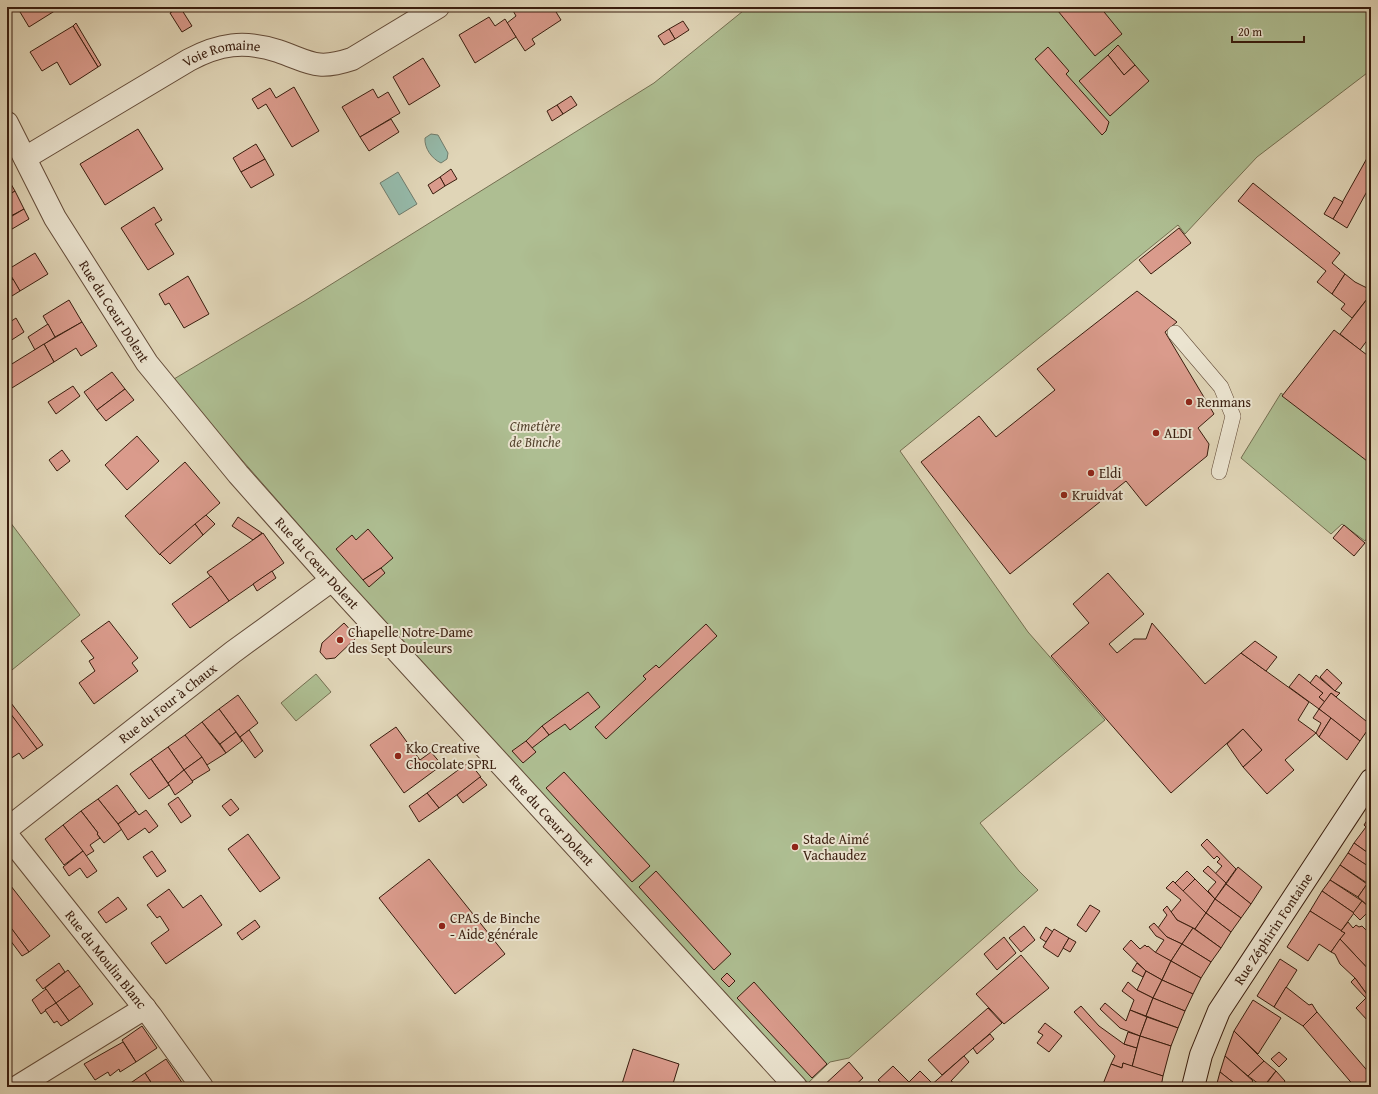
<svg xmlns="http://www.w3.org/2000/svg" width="1378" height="1094" viewBox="0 0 1378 1094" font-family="'Gentium Book Plus',serif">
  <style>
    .green { fill: #aebe92; stroke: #746e50 }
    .water { fill: #95b9a9; stroke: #707b6b }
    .building { fill: #da9b8c; stroke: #391d0e }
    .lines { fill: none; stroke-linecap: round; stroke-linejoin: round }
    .lane-casing { stroke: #634b38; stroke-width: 16 }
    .street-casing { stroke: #634b38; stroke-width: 24 }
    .secondary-casing { stroke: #391d0e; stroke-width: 24 }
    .lane { stroke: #ebe4d0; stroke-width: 15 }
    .street { stroke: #ebe4d0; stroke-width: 22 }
    .secondary { stroke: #ebe4d0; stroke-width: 22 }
    .poi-dot { fill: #8f2418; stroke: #ebe4d0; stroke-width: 1.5 }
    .labels { text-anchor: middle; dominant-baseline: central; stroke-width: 4; stroke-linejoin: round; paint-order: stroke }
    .street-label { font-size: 14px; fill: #391d0e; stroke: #ebe4d0 }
    .poi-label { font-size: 14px; fill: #391d0e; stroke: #ebe4d0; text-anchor: start }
    .park-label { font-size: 14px; font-style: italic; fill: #56452f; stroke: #ebe4d0 }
  </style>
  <rect width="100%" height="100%" fill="#e0d5b7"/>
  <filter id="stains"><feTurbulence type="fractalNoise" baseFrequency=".005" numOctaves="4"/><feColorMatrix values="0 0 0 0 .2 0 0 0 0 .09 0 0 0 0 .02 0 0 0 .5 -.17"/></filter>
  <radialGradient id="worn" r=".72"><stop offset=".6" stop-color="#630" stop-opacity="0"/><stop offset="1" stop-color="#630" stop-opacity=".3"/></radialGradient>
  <g class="green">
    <polygon points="748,7 1371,7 1371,70 1257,157 1185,234 1178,225 900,451 1028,632 1105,720 980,823 1019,871 1038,890 849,1058 830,1062 808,1083 504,752 432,677 221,436 174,379 306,300 654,83"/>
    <polygon points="1281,393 1371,462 1371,533 1365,541 1342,524 1331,534 1241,458"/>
    <polygon points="7,518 80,615 7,674"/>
    <polygon points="316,674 331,692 296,721 281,703"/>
  </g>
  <g class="water">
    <path d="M431 134 438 135 448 153 447 159 441 163C432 159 424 148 425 138Z"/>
    <polygon points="398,172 417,204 399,215 380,183"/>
  </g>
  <g class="building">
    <polygon points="17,7 61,7 29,27"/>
    <polygon points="180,7 192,26 182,32 170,13"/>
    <polygon points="511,7 553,7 561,20 532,39 535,44 525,51 507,23 516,16"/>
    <polygon points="1063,7 1100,7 1122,34 1095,56 1058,11"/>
    <polygon points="489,17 495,26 505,19 516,37 475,63 459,35"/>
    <polygon points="683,21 689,30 675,39 669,29"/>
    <polygon points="76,23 101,65 98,67 73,26"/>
    <polygon points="73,26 98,67 70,85 57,62 42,71 30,52"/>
    <polygon points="669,29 675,39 664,45 658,36"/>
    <polygon points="1118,45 1135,65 1124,75 1108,55"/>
    <polygon points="1048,47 1069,71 1066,74 1109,122 1106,131 1102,135 1035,59"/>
    <polygon points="1108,55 1124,75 1135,65 1149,81 1110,116 1079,81"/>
    <polygon points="423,58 440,86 409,105 393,77"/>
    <polygon points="294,87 319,131 292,147 266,104 258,109 252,99 270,88 276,98"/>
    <polygon points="373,89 378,98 388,92 400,113 360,137 342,107"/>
    <polygon points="571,96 577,105 563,114 557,105"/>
    <polygon points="557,105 563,114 552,121 547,111"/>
    <polygon points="391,119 399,132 369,151 360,137"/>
    <polygon points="138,129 163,169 105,205 80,164"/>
    <polygon points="256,144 265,159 241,172 233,158"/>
    <polygon points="1371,151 1371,184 1347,228 1333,219"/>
    <polygon points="265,159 274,175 251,188 241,172"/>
    <polygon points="451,169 457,179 445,186 440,177"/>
    <polygon points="7,177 15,191 7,196"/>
    <polygon points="440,177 445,186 433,194 428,185"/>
    <polygon points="1253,183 1340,253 1332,263 1345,274 1332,294 1317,282 1326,271 1238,201"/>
    <polygon points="15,191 24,209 7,218 7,196"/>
    <polygon points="1334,197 1343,202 1333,219 1324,214"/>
    <polygon points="154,207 162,220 155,224 174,254 148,270 121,228"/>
    <polygon points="24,209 29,219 7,232 7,219"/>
    <polygon points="1179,228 1191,243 1151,274 1139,260"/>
    <polygon points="35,253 48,274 20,291 7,270"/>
    <polygon points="7,270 13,279 7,283"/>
    <polygon points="1345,274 1355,282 1371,290 1371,294 1352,318 1341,309 1345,304 1332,294"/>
    <polygon points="188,276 209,314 184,328 169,303 165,305 159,294"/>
    <polygon points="13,279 20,291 7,299 7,283"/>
    <polygon points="1137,291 1177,322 1165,332 1214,414 1198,428 1209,444 1207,456 1146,506 1126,481 1010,574 921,462 979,416 996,437 1055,390 1037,369"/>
    <polygon points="1371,294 1371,335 1360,350 1340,334"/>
    <polygon points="69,300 82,322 55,337 43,316"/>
    <polygon points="16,318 24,332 7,343 7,324"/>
    <polygon points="82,322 97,346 81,356 76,348 54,362 44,344"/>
    <polygon points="48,324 55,337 35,350 28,337"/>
    <polygon points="1334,330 1371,358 1371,464 1282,396"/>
    <polygon points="44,344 54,362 7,391 7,367"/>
    <polygon points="112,372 125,389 97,410 84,392"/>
    <polygon points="73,386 80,396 56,414 48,402"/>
    <polygon points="125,389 134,400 106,421 97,410"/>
    <polygon points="137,436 159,461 127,490 105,465"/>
    <polygon points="62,450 70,461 57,471 49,460"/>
    <polygon points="185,462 220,503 160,555 125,516"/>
    <polygon points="206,515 215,524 203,535 195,524"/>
    <polygon points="238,517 262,533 253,540 232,526"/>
    <polygon points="195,524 203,535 170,564 160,554"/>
    <polygon points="1344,525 1365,543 1354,556 1333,538"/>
    <polygon points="368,529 393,558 381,568 363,580 336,549 352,535 356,540"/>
    <polygon points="263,533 284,563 229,601 207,572"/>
    <polygon points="381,568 385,573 369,587 363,580"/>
    <polygon points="272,571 276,578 257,591 253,584"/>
    <polygon points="1108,573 1144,614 1109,644 1117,653 1134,639 1146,639 1152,623 1205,684 1241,653 1309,702 1298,720 1316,733 1285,760 1294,770 1267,794 1243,767 1262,750 1243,729 1171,793 1051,656 1089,623 1073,604"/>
    <polygon points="211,576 229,601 190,628 172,604"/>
    <polygon points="109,621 138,658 132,663 138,671 94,704 79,683 95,671 89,661 94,658 81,641"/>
    <polygon points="344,623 357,637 335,658 326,659 320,652 322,643"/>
    <polygon points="706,624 717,636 606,739 595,727 646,679 643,676 656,665 659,668"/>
    <polygon points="1255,641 1277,657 1266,671 1241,653"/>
    <polygon points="1327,669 1342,683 1335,691 1320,677"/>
    <polygon points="1299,674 1323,693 1319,697 1325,702 1319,709 1289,687"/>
    <polygon points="1316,675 1335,691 1340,693 1336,697 1331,693 1325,702 1319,697 1323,693 1310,683"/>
    <polygon points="588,692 600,707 570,730 565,724 549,735 542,726"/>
    <polygon points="1331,693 1371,725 1360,741 1319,709"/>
    <polygon points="238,695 258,723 240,737 219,709"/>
    <polygon points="11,703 43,745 37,749 22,730 7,709 7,705"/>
    <polygon points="7,709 37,749 23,759 19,753 7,761"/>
    <polygon points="219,709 236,732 220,744 202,722"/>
    <polygon points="1319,709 1331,718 1319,737 1316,733 1321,723 1313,718"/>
    <polygon points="1331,718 1360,741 1347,760 1319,737"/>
    <polygon points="202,722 226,753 207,765 185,735"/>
    <polygon points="542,726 549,735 532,748 526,741"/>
    <polygon points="396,727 420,760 431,752 442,765 404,793 370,745"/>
    <polygon points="1243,729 1262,750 1243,767 1227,744"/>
    <polygon points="249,730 263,751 255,758 240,737"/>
    <polygon points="236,732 242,741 226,753 220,744"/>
    <polygon points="185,735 202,757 184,770 168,747"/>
    <polygon points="526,741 536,752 523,763 512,751"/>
    <polygon points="168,747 184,770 168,783 151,759"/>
    <polygon points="202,757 210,770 192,781 184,770"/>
    <polygon points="151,759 169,785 149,799 130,774"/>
    <polygon points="469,762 481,777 439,808 427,793"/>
    <polygon points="184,770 193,782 175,795 168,783"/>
    <polygon points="564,772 650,866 632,882 546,788"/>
    <polygon points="480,777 487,785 463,803 457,795"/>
    <polygon points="117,785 136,811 118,824 98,799"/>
    <polygon points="427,793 439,808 419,822 409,806"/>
    <polygon points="178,797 191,816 181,823 168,804"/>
    <polygon points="98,799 122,829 104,843 97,834 98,833 81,811"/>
    <polygon points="231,799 239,809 230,816 222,806"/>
    <polygon points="146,810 158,826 149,833 145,828 128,840 118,824 136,811 139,815"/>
    <polygon points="81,811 98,833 97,834 100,838 90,845 94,851 86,856 63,825"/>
    <polygon points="1371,814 1371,855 1354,843 1366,827 1364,825"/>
    <polygon points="63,825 83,851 64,865 45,839"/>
    <polygon points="248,834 280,878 260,892 228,849"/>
    <polygon points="1207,839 1236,869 1226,883 1215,874 1222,866 1217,862 1220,859 1217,856 1214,859 1201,845"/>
    <polygon points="1354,843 1371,855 1371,868 1348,853"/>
    <polygon points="83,851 97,871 87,878 80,868 69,876 63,867"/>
    <polygon points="152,851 166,871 157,877 143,857"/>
    <polygon points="1348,853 1371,868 1370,885 1340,865"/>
    <polygon points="429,859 505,954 455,994 379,898"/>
    <polygon points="1340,865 1367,884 1358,897 1330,880"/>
    <polygon points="1208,866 1226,883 1215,899 1208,891 1216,882 1203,871"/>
    <polygon points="1238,867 1262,887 1251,904 1226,884"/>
    <polygon points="656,871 731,954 714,970 639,887"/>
    <polygon points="1187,871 1195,879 1182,892 1175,883"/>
    <polygon points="1195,879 1215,899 1206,913 1182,892"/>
    <polygon points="1330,880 1362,901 1354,913 1322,891"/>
    <polygon points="7,881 50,936 29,952 7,923"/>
    <polygon points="1173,881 1206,913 1195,929 1177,920 1171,912 1181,900 1166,888"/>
    <polygon points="1226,884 1251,904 1241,918 1215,899"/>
    <polygon points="1367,884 1371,886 1371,901 1368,906 1358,897"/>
    <polygon points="169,889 183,908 201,895 222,925 166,964 151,943 169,930 160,916 157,918 147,905"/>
    <polygon points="1322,891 1354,913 1341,931 1310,911"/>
    <polygon points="118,897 127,909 106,923 98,912"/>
    <polygon points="1215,899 1241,918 1231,932 1206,913"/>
    <polygon points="1362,901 1371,909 1360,920 1353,913"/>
    <polygon points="1090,905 1100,911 1086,932 1077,925"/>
    <polygon points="1167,906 1177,920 1193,928 1182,944 1167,937 1158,928 1167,915 1163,910"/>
    <polygon points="1310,911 1345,933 1331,952 1319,944 1308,961 1287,947"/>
    <polygon points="1206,913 1231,932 1221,948 1195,929"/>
    <polygon points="255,920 260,927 242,940 237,933"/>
    <polygon points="1348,922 1353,928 1356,925 1359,927 1362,926 1370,934 1367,937 1371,941 1371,972 1340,939 1345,933 1341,931"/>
    <polygon points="1154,923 1167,937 1182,944 1171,961 1155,953 1164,940 1156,936 1149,927"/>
    <polygon points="9,925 29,952 22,956 7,936 7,927"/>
    <polygon points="1024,926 1035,940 1021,952 1009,938"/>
    <polygon points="1046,927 1053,932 1046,942 1040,938"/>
    <polygon points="1193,928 1221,948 1211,962 1182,944"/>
    <polygon points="1054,929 1069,938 1058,957 1043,947"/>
    <polygon points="1004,937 1016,953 997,970 984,954"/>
    <polygon points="1069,938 1076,942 1070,952 1063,948"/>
    <polygon points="1340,939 1371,972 1371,1000 1355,978 1340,964 1335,954 1331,952"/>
    <polygon points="1131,940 1140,949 1145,945 1147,947 1148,946 1155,952 1171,961 1162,980 1146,971 1123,949"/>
    <polygon points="1182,944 1211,962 1201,978 1171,961"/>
    <polygon points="1021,955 1049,988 1004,1024 976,994"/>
    <polygon points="1280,959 1297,970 1274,1007 1257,996"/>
    <polygon points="1171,961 1201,978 1193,994 1162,980"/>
    <polygon points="59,963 65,972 43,989 36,980"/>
    <polygon points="1137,963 1146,971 1143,977 1132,971"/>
    <polygon points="68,970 80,986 56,1003 45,988"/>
    <polygon points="1146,971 1162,980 1153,998 1137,990"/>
    <polygon points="727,973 735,981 729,987 721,979"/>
    <polygon points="1355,978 1371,1000 1371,1018 1368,1021 1356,1008 1366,998 1351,982"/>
    <polygon points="1162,980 1193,994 1185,1011 1153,998"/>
    <polygon points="754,982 827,1064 812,1078 737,998"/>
    <polygon points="1128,982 1137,990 1153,998 1146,1016 1130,1010 1134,1000 1122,991"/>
    <polygon points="80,986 93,1004 69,1021 56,1003"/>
    <polygon points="1286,987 1309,1005 1312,1004 1317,1012 1303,1026 1274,1007"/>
    <polygon points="46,989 56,1003 41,1014 32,1000"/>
    <polygon points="1153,998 1185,1011 1178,1028 1146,1016"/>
    <polygon points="1253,1000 1281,1018 1258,1054 1234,1031"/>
    <polygon points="56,1003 69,1021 61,1026 57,1021 54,1023 45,1010"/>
    <polygon points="1105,1003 1126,1021 1130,1010 1147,1017 1140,1036 1120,1028 1100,1009"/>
    <polygon points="1081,1006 1099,1026 1124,1044 1137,1048 1132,1067 1123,1063 1122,1068 1111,1064 1115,1056 1074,1012"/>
    <polygon points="988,1008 1002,1023 942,1075 928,1060"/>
    <polygon points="1317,1012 1371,1075 1371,1087 1355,1087 1303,1026"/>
    <polygon points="1147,1017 1178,1028 1171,1046 1140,1036"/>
    <polygon points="1045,1023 1062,1036 1049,1052 1037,1043 1043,1035 1038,1032"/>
    <polygon points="142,1026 157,1048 136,1062 122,1040"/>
    <polygon points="1234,1031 1264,1061 1248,1076 1225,1056"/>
    <polygon points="1128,1032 1140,1036 1137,1048 1124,1044"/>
    <polygon points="990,1034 994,1039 977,1054 973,1048"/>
    <polygon points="1140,1036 1171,1046 1163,1076 1132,1067"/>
    <polygon points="123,1042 136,1062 120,1072 119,1069 110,1076 108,1072 95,1080 84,1064"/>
    <polygon points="633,1049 679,1064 672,1087 621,1087"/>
    <polygon points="1279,1052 1287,1059 1279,1067 1271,1059"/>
    <polygon points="964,1056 969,1062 951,1081 954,1083 951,1087 929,1087"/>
    <polygon points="1225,1056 1253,1081 1248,1087 1239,1087 1220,1072"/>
    <polygon points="166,1059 185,1087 154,1087 145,1073"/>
    <polygon points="1264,1061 1276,1071 1263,1087 1248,1076"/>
    <polygon points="849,1062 863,1078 853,1087 822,1087"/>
    <polygon points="1123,1063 1163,1076 1161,1087 1113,1087 1103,1084 1111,1064 1122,1068"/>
    <polygon points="893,1066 909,1082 920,1071 933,1084 929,1087 886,1087 878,1080"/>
    <polygon points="1276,1071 1285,1081 1281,1087 1264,1087"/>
    <polygon points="1220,1072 1239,1087 1216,1087"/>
    <polygon points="145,1073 154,1087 124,1087 132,1082"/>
  </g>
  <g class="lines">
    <g class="lane-casing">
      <polyline id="lane" points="1175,333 1221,387 1233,416 1219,472"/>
    </g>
    <g class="street-casing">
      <g id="street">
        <path id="s1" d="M7 123 55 218 147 363 238 474 332 580 796 1087"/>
        <path id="s2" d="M25 158 189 60C219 44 244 40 278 51 310 62 316 71 352 59L438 7"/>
        <path id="s3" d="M7 829 233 652 332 580"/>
        <path id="s4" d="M7 835 151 1016 202 1087"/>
        <polyline points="17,1087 145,1008"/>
      </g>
    </g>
    <g class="secondary-casing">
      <g id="secondary">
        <path id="s5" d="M1193 1087 1201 1055 1219 1011 1371 780"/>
      </g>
    </g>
    <use href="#lane" class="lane"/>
    <use href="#street" class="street"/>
    <use href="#secondary" class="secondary"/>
  </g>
  <g class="poi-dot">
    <circle cx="1189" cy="402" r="4"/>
    <circle cx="1156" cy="433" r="4"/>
    <circle cx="1091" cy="473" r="4"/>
    <circle cx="1064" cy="495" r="4"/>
    <circle cx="340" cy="640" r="4"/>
    <circle cx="398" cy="756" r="4"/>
    <circle cx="795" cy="847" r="4"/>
    <circle cx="442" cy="926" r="4"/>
  </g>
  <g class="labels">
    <g class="street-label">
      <text stroke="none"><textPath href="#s2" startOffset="225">Voie Romaine</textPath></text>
      <text stroke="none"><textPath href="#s1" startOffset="217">Rue du Cœur Dolent</textPath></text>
      <text stroke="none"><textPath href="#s1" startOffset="541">Rue du Cœur Dolent</textPath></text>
      <text stroke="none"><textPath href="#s3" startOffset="204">Rue du Four à Chaux</textPath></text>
      <text stroke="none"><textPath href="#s1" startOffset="889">Rue du Cœur Dolent</textPath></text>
      <text stroke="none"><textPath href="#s5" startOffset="179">Rue Zéphirin Fontaine</textPath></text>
      <text stroke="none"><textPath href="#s4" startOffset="159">Rue du Moulin Blanc</textPath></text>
    </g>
    <g class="poi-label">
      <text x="1197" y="402">Renmans</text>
      <text x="1164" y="433">ALDI</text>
      <text x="1099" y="473">Eldi</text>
      <text x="1072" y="495">Kruidvat</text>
      <text x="348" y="632">Chapelle Notre-Dame<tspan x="348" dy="16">des Sept Douleurs</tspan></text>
      <text x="406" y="748">Kko Creative<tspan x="406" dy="16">Chocolate SPRL</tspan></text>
      <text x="803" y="839">Stade Aimé<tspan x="803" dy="16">Vachaudez</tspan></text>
      <text x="450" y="918">CPAS de Binche<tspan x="450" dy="16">- Aide générale</tspan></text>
    </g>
    <g class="park-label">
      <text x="535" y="426">Cimetière<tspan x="535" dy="16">de Binche</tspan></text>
    </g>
  </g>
  <rect width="1378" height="1094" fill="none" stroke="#e0d5b7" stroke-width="24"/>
  <rect x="8" y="8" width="1362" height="1078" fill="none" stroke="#391d0e" stroke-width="2"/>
  <rect x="12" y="12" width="1354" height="1070" fill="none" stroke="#391d0e"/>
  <path d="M1232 36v6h72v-6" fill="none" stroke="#391d0e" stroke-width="2"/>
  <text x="1238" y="36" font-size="12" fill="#391d0e" stroke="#ebe4d0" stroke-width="3" paint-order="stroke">20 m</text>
  <rect width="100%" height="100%" filter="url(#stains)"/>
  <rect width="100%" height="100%" fill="url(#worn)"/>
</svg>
